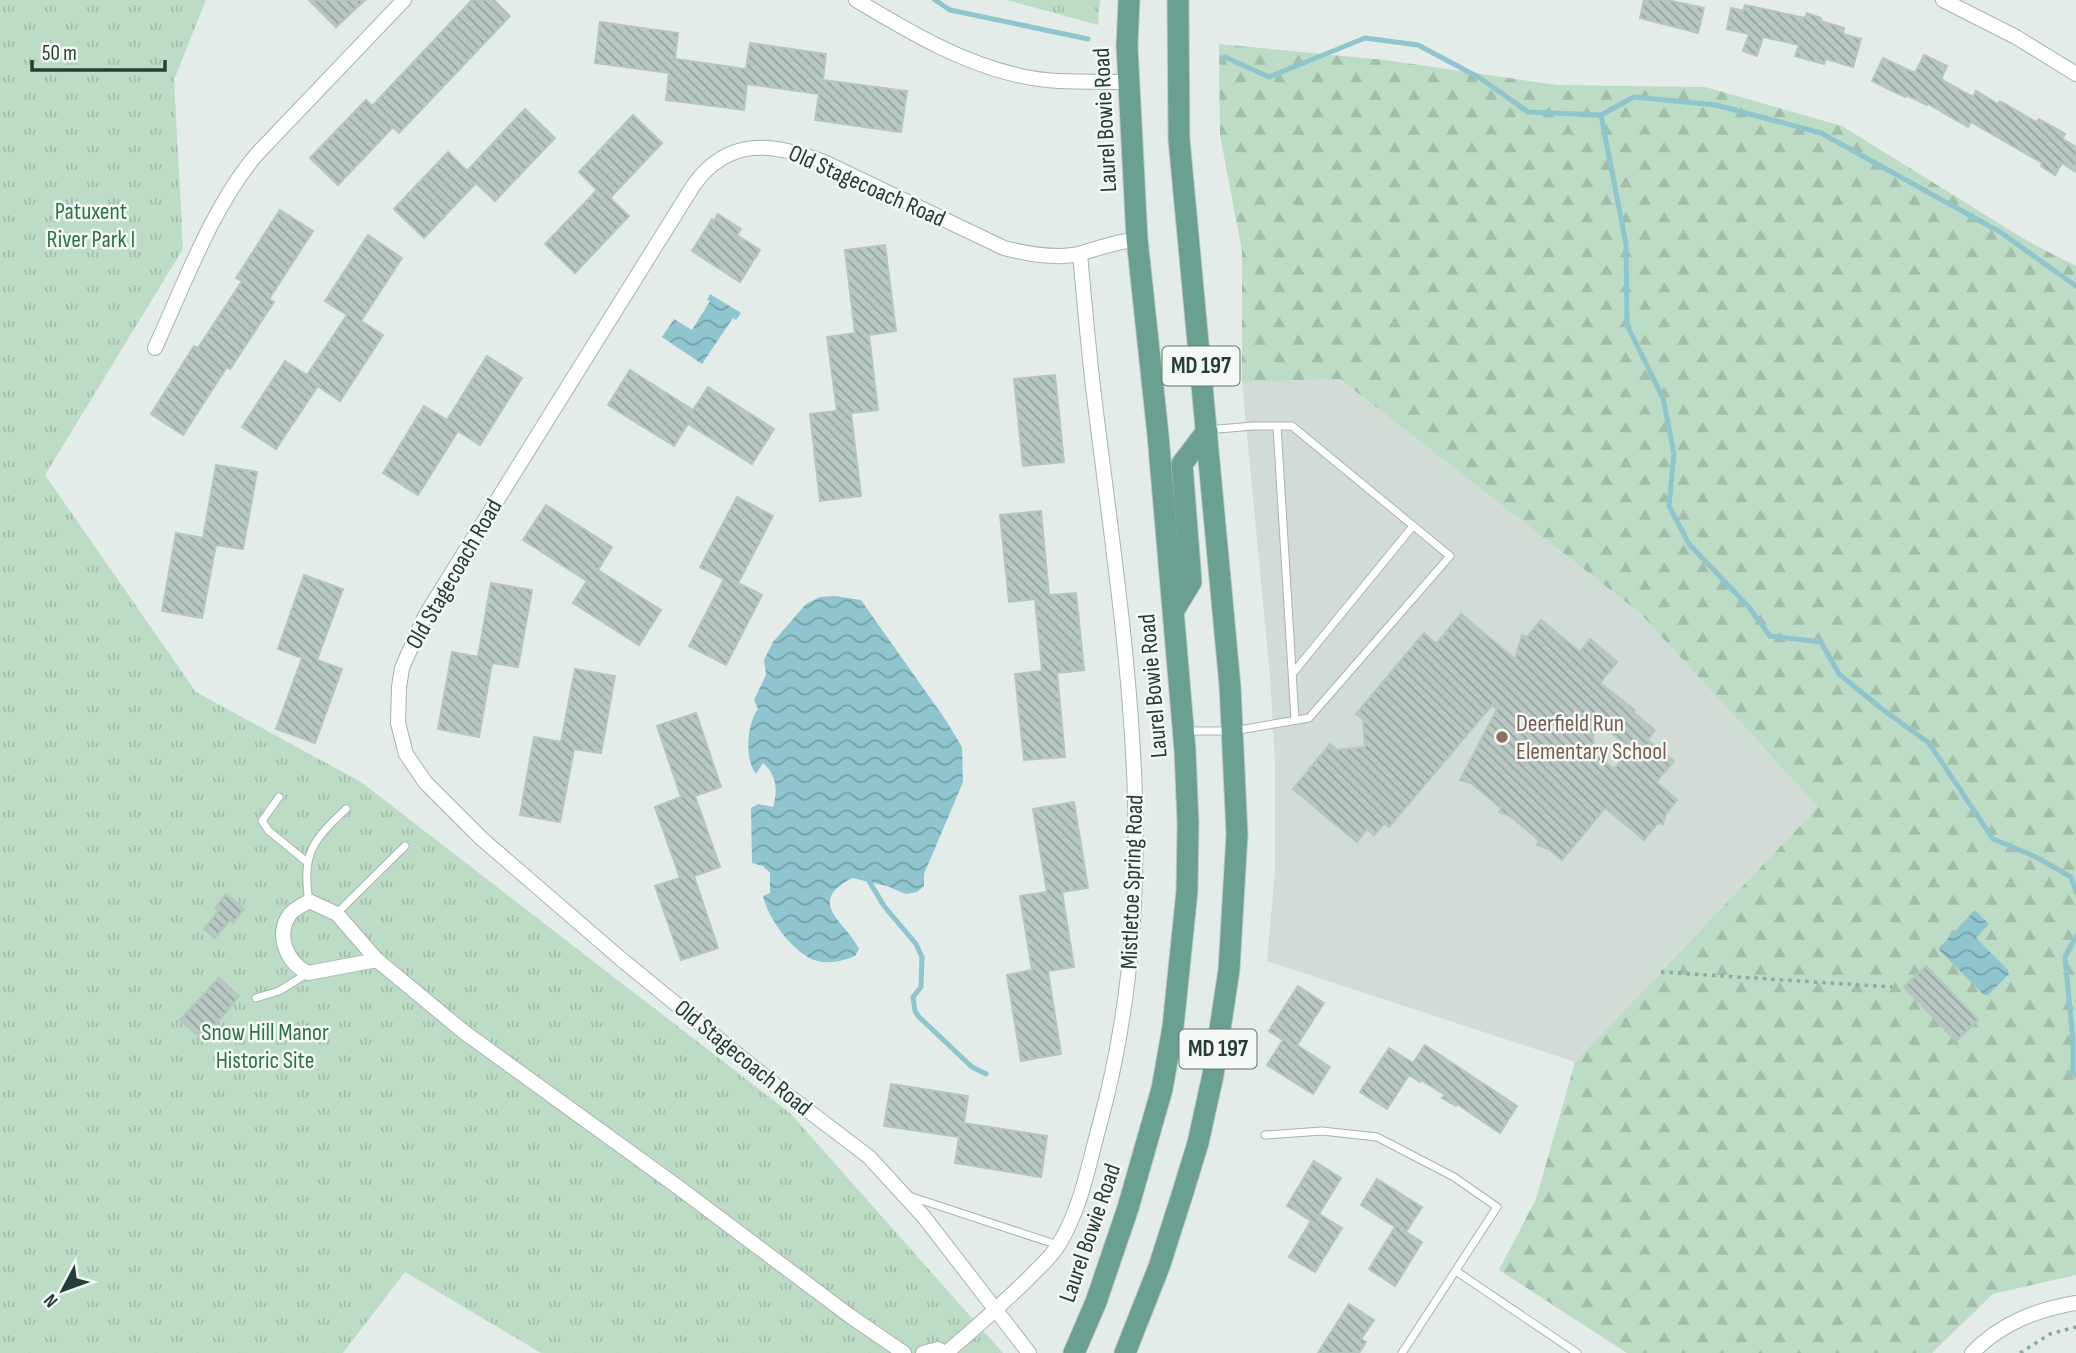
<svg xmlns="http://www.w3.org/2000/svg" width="2076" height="1353" viewBox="0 0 2076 1353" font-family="'Sofia Sans Condensed',sans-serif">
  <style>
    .built { fill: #d1dcd7 }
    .forest { fill: url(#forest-firs) }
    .park { fill: url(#park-tufts) }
    .water { fill: url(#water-waves) }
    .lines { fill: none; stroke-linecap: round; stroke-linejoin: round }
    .stream { stroke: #8ec5cf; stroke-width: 5 }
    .building { fill: url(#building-back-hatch); stroke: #b6c6bf; stroke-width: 2; fill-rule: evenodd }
    .service-casing { stroke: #a6b4af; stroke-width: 9 }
    .minor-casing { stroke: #a6b4af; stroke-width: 16 }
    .primary-casing { stroke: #c2c9c7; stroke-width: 23 }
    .path { stroke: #85aea1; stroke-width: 3.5; stroke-dasharray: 3.5 5; stroke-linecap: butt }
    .service { stroke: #fff; stroke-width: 7 }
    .minor { stroke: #fff; stroke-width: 14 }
    .primary { stroke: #6aa092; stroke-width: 21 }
    .education-dot { fill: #8d6e63; stroke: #f4f9f6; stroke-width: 2.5 }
    .labels { text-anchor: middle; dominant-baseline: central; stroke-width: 5; stroke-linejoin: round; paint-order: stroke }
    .shield { fill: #f4f9f6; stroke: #627570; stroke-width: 2 }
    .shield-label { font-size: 23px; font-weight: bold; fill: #243d36 }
    .street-label { font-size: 24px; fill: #243d36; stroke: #f4f9f6 }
    .park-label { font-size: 24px; fill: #2f7249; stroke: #f4f9f6 }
    .education-label { font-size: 24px; fill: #785e54; stroke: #f4f9f6; text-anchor: start }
  </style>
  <defs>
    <pattern id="forest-firs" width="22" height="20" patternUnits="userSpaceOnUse" patternTransform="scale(1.75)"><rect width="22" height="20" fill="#bddcc5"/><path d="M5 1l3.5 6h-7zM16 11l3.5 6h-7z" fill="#a2beaa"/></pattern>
    <pattern id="park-tufts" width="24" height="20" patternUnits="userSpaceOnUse" patternTransform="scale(1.75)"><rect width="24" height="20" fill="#bddcc5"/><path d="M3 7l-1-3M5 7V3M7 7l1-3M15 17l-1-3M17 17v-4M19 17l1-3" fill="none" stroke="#a2beaa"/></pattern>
    <pattern id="water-waves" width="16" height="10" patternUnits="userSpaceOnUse" patternTransform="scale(1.75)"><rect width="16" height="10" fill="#8ec5cf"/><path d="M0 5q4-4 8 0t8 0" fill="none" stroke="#74a1a9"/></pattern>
    <pattern id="building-back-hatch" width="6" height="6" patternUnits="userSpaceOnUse" patternTransform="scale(1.75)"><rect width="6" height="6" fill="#b8c7c1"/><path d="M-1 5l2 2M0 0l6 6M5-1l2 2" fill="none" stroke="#95a39e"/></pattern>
  </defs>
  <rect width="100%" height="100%" fill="#e3ece8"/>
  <polygon class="built" points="1340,379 1640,613 1818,807 1575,1062 1267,961 1275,872 1275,761 1270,676 1242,382"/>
  <polygon class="forest" points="1219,44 1385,60 1557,85 1705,87 1842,126 2029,242 2076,266 2076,1275 1993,1294 1932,1353 1627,1353 1499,1270 1536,1199 1575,1062 1818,807 1640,613 1340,379 1242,382 1242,251 1220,135"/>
  <g class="park">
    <polygon points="0,0 206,0 174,80 183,249 45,475 196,692 361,782 790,1113 1003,1353 541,1353 405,1272 343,1353 0,1353"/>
    <polygon points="1007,0 1100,0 1098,25"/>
  </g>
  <g class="water">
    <polygon points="710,294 741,313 736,320 733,318 702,364 662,337 674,319 692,330 710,301 707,300"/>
    <path d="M835 596 861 600 945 719 962 747 963 782 924 874V886L917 892 906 894 887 886 852 878C804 903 847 923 859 949L855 956C845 960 834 963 823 962 797 960 768 919 763 896L770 893V873L763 866 752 863 751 808 758 804 773 807C778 791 777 775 763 763L756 774C744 759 747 723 758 709L754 700 766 675 764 660 773 642 806 604 820 597Z"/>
    <polygon points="1975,910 1989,924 1976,938 2008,970 2009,974 1988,995 1984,995 1940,951 1939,948"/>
  </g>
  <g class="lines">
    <g class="stream">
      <polyline points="935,0 950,10 1088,39"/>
      <polyline points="1225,57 1269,77 1365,38 1418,45 1480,78 1528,112 1601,115 1626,244 1627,325 1663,398 1674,454 1669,506 1689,544 1748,606 1770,636 1821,642 1839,674 1882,709 1929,743 1993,839 2036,857 2071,877 2076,892"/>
      <polyline points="1601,115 1634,97 1716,105 1821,133 2000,232 2076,286"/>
      <polyline points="869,881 884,906 916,944 922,957 921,987 913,997 915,1011 919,1017 972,1067 986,1074"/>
      <polyline points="2076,936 2065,957 2073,1041 2073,1073 2076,1075"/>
    </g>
  </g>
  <g class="building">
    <polygon points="309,0 365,0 336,27"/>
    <polygon points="472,0 494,0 510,16 399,133 393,127 338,185 310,158 366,100 372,106"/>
    <polygon points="1644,0 1667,0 1704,8 1698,33 1640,18"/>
    <polygon points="1745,5 1805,18 1807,13 1821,18 1821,21 1844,28 1843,34 1861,39 1853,67 1826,59 1824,64 1795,56 1799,45 1763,37 1757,56 1743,51 1749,34 1727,29 1731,8 1743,11"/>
    <polygon points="600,22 678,33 675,59 746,69 750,43 826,54 823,80 907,91 901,132 815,120 819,94 747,84 744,110 666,100 669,73 595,63"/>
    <polygon points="1924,55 1947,66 1941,79 1973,97 1976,91 1998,104 2000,101 2036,122 2039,119 2065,134 2063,139 2076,147 2076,172 2062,163 2055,175 2041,166 2042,163 1971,122 1968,127 1928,104 1927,105 1906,95 1905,97 1872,81 1883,58 1915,73"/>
    <polygon points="525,109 555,138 495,201 476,183 424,238 394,209 448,152 467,171"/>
    <polygon points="633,115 662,143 610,198 629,216 575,273 545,244 597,190 579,172"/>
    <polygon points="280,210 313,231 269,299 274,302 230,369 227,367 183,435 151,414 194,346 198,348 242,281 236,278"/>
    <polygon points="718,214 741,229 737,235 760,250 740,282 692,251 712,219 714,221"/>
    <polygon points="368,235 402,258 361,321 383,335 340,401 318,386 276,449 242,427 285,361 307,375 347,315 325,301"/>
    <polygon points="885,245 896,331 869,335 878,410 851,413 861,496 820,501 810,414 837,411 827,337 855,333 845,250"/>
    <polygon points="487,356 522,378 480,445 458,431 418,495 383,473 424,406 447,420"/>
    <polygon points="630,370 693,410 708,387 774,429 752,464 688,424 674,446 608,405"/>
    <polygon points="1055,375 1064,462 1023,466 1014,379"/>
    <polygon points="216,465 257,472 243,549 216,545 202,618 162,611 176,533 203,538"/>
    <polygon points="737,497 773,516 738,583 762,595 726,665 689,646 724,579 700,567"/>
    <polygon points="546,505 612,547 598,570 661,610 639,645 573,603 587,581 523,540"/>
    <polygon points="1041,511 1049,595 1076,593 1084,670 1057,673 1065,757 1024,760 1015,674 1042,671 1035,599 1009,602 1000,515"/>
    <polygon points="304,575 343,589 317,660 342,669 315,743 276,729 302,658 278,649"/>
    <polygon points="491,583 532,590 518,667 492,663 479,737 438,729 452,652 478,657"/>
    <path d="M1461 614 1515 659 1522 635 1527 637 1541 620 1580 652 1590 639 1617 662 1600 683 1635 710 1633 712 1655 730 1648 740 1674 761 1656 782 1677 800 1666 814 1663 824 1658 823 1644 840 1605 808 1562 860 1549 849 1537 845 1539 840 1510 816 1499 812 1501 808 1471 783 1460 780 1497 709 1492 705 1389 827 1385 823 1374 835 1367 829 1357 842 1293 789 1330 744 1337 750 1365 747 1363 719 1356 714 1424 633 1436 644ZM1592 718 1631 748 1614 769 1594 753Z"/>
    <polygon points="575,669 615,676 601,753 574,749 560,822 520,815 534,737 561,742"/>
    <polygon points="696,713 721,787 695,796 720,867 694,876 718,948 681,960 655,886 680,878 655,807 681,797 657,726"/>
    <polygon points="1074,802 1088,888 1062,892 1074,967 1048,971 1061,1054 1021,1061 1007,975 1032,970 1020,896 1047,892 1033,809"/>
    <polygon points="226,894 244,909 233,923 230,920 215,938 204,929 219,911 215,908"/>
    <polygon points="1926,966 1978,1020 1956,1041 1904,987"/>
    <polygon points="219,978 239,996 203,1040 180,1020"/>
    <polygon points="1298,986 1324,1003 1297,1045 1330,1067 1313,1094 1267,1065 1283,1040 1269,1031"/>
    <polygon points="1425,1045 1517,1106 1500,1133 1457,1104 1456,1106 1442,1098 1445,1095 1421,1080 1420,1082 1409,1075 1387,1109 1360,1092 1389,1048 1413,1063"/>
    <polygon points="891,1084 968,1096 964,1123 1047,1136 1041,1177 955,1163 959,1137 884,1126"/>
    <polygon points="1314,1161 1341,1178 1319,1214 1342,1228 1315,1272 1289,1257 1311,1221 1287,1206"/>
    <polygon points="1377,1179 1422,1207 1406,1232 1422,1242 1395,1286 1369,1269 1395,1227 1361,1205"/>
    <polygon points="1349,1304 1374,1320 1361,1339 1366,1342 1359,1353 1318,1353"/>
  </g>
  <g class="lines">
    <g class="service-casing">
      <g id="service">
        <polyline points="1277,426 1295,720"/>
        <polyline points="1293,673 1413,526"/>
        <polyline points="1186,731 1233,731 1309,718 1450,556 1292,426 1253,426 1207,430"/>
        <polyline points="279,797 262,821 269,831 307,862"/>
        <path d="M309 901C301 854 313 840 346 809"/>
        <polyline points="337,913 405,846"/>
        <polyline points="256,998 279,991 308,973"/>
        <polyline points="1265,1135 1322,1131 1377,1137 1454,1177 1497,1207 1402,1353"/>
        <polyline points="909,1196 1058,1245"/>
        <polyline points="1456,1271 1577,1353"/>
      </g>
    </g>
    <g class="minor-casing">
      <g id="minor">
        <path d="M856 0C908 31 961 63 1021 76 1056 84 1093 81 1129 82"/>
        <polyline points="1943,0 2016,37 2076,74"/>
        <path d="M155 348C183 287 213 205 257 154L404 0"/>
        <path d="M309 901 337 914 377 960 308 973C287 963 275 935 290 914 294 909 303 905 309 901Z"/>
        <polyline points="377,960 464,1032 678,1187 850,1316 904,1353"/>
        <polyline points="923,1353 938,1349 943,1353"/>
        <path d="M946 1353C974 1329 1001 1305 1028 1279 1039 1267 1051 1258 1059 1244 1081 1209 1089 1163 1100 1123 1168 875 1123 637 1093 387 1088 343 1084 298 1080 254"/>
        <path d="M1029 1353 924 1217 869 1157 781 1090 621 959 482 839 425 782 406 754 398 723 399 687 402 668 425 616 693 186C728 136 773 143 824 162L1004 248C1028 254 1058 260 1082 253 1101 247 1118 242 1137 239"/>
        <path d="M1972 1353C2001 1323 2036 1310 2076 1303"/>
      </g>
    </g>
    <g class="primary-casing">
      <g id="primary">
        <polyline points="1174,610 1191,582 1182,464 1207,431"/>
        <polyline points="1074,1353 1096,1302 1128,1208 1162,1089 1173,1027 1187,891 1188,823 1185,750 1158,435 1137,239 1127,46 1129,0"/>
        <polyline points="1125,1353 1159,1267 1183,1192 1198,1143 1213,1075 1229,970 1237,834 1230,686 1179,139 1178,0"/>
      </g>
    </g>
    <g class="path">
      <polyline points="1661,972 1892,987"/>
      <polyline points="2020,1353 2050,1334 2076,1327"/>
    </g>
    <use href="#service" class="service"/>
    <use href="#minor" class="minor"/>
    <use href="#primary" class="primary"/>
  </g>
  <circle class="education-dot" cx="1502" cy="737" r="7"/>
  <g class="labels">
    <g class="shield">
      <rect x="1162.5" y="346.5" width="77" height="39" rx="5"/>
      <rect x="1179.5" y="1029.5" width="77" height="39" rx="5"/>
    </g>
    <g class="shield-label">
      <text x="1201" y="366">MD 197</text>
      <text x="1218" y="1049">MD 197</text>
    </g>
    <g class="street-label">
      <text transform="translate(1105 120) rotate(-93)">Laurel Bowie Road</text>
      <text transform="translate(867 186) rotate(24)">Old Stagecoach Road</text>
      <text transform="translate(454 574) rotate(-60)">Old Stagecoach Road</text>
      <text transform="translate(1153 686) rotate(-95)">Laurel Bowie Road</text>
      <text transform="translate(1132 882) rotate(-88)">Mistletoe Spring Road</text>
      <text transform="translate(743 1058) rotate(39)">Old Stagecoach Road</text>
      <text transform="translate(1090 1233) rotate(-71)">Laurel Bowie Road</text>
    </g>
    <g class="park-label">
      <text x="91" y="211">Patuxent<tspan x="91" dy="28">River Park I</tspan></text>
      <text x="265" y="1032">Snow Hill Manor<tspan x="265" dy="28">Historic Site</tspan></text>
    </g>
    <g class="education-label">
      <text x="1516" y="723">Deerfield Run<tspan x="1516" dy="28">Elementary School</tspan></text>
    </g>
  </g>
  <g transform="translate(63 1290) rotate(229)" stroke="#f4f9f6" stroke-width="5" paint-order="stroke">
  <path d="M0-5L12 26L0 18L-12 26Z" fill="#243d36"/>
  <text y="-10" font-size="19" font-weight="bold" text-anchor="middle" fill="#243d36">N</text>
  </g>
  <path d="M32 60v10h133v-10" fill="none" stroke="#243d36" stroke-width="3.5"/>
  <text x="42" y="60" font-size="21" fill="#243d36" stroke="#f4f9f6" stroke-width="5" paint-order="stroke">50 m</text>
</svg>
